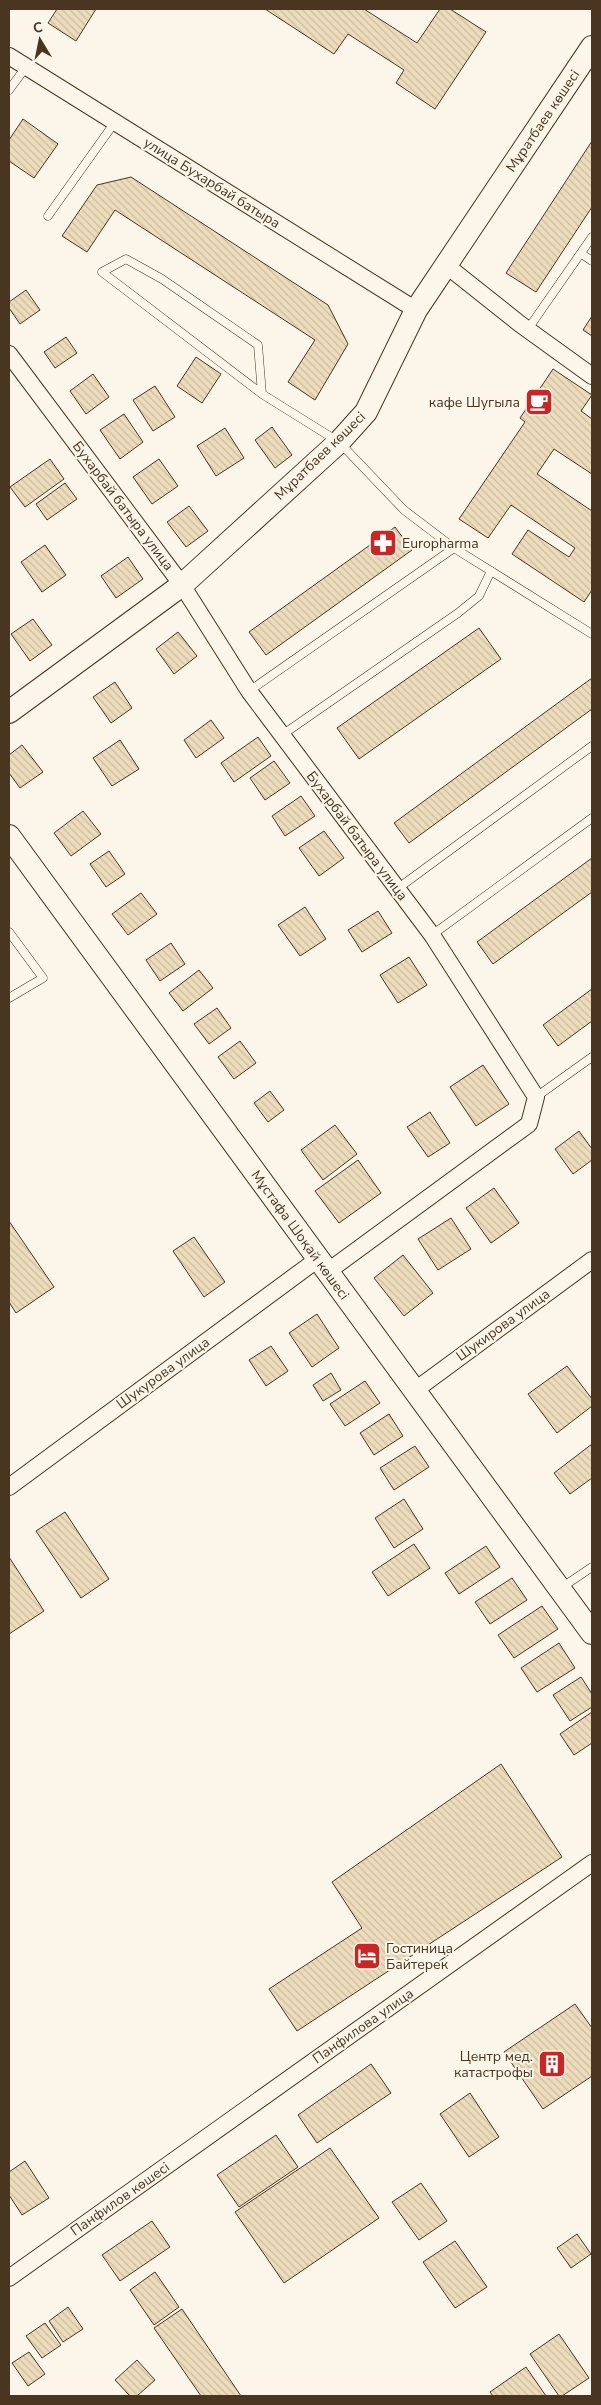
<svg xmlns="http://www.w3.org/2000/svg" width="601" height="2405" viewBox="0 0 601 2405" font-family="'Nunito Sans',sans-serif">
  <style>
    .building { fill: url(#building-back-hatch); stroke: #4a3520 }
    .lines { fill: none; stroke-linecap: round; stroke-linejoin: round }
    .lane-casing { stroke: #4a3520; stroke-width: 9 }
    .street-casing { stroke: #4a3520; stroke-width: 18 }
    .secondary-casing { stroke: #4a3520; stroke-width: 24 }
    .lane { stroke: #fbf6e9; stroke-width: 8 }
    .street { stroke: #fbf6e9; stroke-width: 16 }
    .secondary { stroke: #fbf6e9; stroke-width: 22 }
    .labels { text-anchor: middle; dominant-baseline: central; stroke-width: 4; stroke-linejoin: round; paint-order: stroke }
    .street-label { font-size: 14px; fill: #4a3520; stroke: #fbf6e9 }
    .poi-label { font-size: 14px; fill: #4a3520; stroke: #fbf6e9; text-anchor: end }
  </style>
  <defs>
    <pattern id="building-back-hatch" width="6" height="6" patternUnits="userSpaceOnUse" patternTransform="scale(1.25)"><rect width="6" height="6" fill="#ecdcbc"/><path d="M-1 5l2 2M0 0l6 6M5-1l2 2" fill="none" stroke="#ccbda1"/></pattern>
  </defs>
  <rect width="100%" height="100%" fill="#fbf6e9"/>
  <g class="building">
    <polygon points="57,9 96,9 76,41 48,23"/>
    <polygon points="265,9 364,9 417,43 440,9 450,9 486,32 435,109 396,83 404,70 348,34 334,54"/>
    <polygon points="23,119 58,144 34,178 9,161 9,140"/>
    <polygon points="592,141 592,207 536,292 506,273"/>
    <polygon points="131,177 328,305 348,344 315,400 288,382 315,340 115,210 87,252 62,236 97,185"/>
    <polygon points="26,290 40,310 20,324 9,308 9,302"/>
    <polygon points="592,316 592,336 583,330"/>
    <polygon points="66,337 77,353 55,368 44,352"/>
    <polygon points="196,357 221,374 202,403 177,386"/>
    <polygon points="553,369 592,395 581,411 592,419 592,474 554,449 537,474 592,511 592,590 584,602 512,554 528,530 569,557 575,548 511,505 488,538 459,519 525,422 520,418"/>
    <polygon points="93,374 109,397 86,414 70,391"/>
    <polygon points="155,386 175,417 153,431 133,400"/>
    <polygon points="124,414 143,442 120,459 100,430"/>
    <polygon points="272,427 292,455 275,468 255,440"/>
    <polygon points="225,428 244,458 216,476 197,446"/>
    <polygon points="50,459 64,479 25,507 10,487"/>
    <polygon points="159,459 178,486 152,504 133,477"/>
    <polygon points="65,483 77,499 47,520 36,504"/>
    <polygon points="189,506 208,531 186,547 167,522"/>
    <polygon points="395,527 412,550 266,655 249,632"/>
    <polygon points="45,545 66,575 42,592 21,562"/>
    <polygon points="128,557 143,579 116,598 101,576"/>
    <polygon points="33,619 52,645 30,661 11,634"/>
    <polygon points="479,628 501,659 359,759 337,728"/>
    <polygon points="178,632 197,656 174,674 156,649"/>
    <polygon points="592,678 592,709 409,843 394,823"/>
    <polygon points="115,682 132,708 111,723 93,697"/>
    <polygon points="211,720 224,738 196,758 184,740"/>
    <polygon points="258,737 271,756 234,782 221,763"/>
    <polygon points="120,740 139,769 112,786 93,758"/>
    <polygon points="22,745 43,772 20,788 9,773 9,755"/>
    <polygon points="274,761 290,783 265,800 250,778"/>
    <polygon points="301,796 315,816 285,836 272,816"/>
    <polygon points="83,811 101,834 71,856 54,833"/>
    <polygon points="324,831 344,858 319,876 299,848"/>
    <polygon points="109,851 125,874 106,887 90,864"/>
    <polygon points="592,858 592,892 493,964 477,942"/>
    <polygon points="141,893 157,914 128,935 112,914"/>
    <polygon points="305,907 326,939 300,956 278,925"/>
    <polygon points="378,911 392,933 362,952 348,930"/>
    <polygon points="171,943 185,964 160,981 146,960"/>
    <polygon points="409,957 427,985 398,1003 380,975"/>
    <polygon points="199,970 213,988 183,1011 169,993"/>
    <polygon points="592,989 592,1021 558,1046 543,1025"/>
    <polygon points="217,1008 231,1028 209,1044 194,1024"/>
    <polygon points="240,1041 256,1063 234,1079 218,1057"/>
    <polygon points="483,1065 509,1104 476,1126 450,1087"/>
    <polygon points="270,1091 284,1110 268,1122 254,1103"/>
    <polygon points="430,1112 450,1143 428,1157 407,1127"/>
    <polygon points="335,1125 357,1154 323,1180 301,1150"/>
    <polygon points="579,1131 592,1149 592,1160 573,1174 555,1149"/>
    <polygon points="358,1160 381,1193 339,1223 315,1191"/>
    <polygon points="494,1188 519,1223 491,1243 466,1208"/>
    <polygon points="451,1218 471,1249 438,1270 418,1239"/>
    <polygon points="9,1221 54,1287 16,1313 9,1302"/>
    <polygon points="194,1237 225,1282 204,1297 173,1251"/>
    <polygon points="403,1255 433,1293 404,1316 374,1278"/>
    <polygon points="317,1314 339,1348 312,1367 289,1333"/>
    <polygon points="271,1346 288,1371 266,1386 249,1360"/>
    <polygon points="567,1366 592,1399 592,1406 557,1433 528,1394"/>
    <polygon points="331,1373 341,1390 323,1401 313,1385"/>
    <polygon points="365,1381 380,1403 345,1426 330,1404"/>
    <polygon points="389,1414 403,1436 374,1455 360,1433"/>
    <polygon points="592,1444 592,1478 570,1494 554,1473"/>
    <polygon points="415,1446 429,1467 394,1490 380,1468"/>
    <polygon points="404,1499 423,1529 394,1548 375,1518"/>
    <polygon points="65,1512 109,1579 81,1598 36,1531"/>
    <polygon points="414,1544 430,1568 388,1596 372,1572"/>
    <polygon points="486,1546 500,1567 459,1594 445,1573"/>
    <polygon points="9,1557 44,1611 9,1634"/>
    <polygon points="512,1578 527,1600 490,1624 475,1602"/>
    <polygon points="542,1606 558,1629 514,1658 498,1635"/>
    <polygon points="559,1643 575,1668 537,1692 521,1668"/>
    <polygon points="581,1677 592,1694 592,1707 570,1721 553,1695"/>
    <polygon points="592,1712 592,1743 574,1755 560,1734"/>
    <polygon points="501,1764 562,1857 297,2031 269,1989 362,1928 332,1882"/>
    <polygon points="575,2004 592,2028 592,2076 543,2109 504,2052"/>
    <polygon points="371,2064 391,2093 317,2143 298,2115"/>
    <polygon points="470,2093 499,2137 469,2157 440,2114"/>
    <polygon points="276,2135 298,2167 239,2207 217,2175"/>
    <polygon points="330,2148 379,2218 284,2283 235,2212"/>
    <polygon points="25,2161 49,2198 22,2215 9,2195 9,2172"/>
    <polygon points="421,2183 447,2221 419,2240 392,2202"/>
    <polygon points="152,2221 170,2247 120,2281 102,2255"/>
    <polygon points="577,2234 591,2254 571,2268 557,2248"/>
    <polygon points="455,2241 487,2287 455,2308 423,2262"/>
    <polygon points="155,2272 179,2307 154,2325 130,2290"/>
    <polygon points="68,2307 83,2329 63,2342 49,2321"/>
    <polygon points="182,2309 241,2396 201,2396 154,2328"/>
    <polygon points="45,2323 61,2345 42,2358 26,2336"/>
    <polygon points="559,2334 589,2378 562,2396 559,2396 530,2354"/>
    <polygon points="29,2352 45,2374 28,2386 12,2363"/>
    <polygon points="137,2360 155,2380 137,2396 130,2396 115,2380"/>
    <polygon points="526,2367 546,2396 493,2396 490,2392"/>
  </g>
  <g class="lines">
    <g class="lane-casing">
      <g id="lane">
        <polyline points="9,90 26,67"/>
        <polyline points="48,216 115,122"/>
        <polyline points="582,254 592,261"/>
        <polyline points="528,329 592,237"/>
        <polyline points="262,394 258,345 162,279 126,259 102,272 262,394 339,442 404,510 454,548 592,634"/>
        <polyline points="249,691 454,548"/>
        <polyline points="282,735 458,613 479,596 491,571"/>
        <polyline points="397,889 592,746"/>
        <polyline points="9,932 43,978 9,998"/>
        <polyline points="432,935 592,818"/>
        <polyline points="536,1097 592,1057"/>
        <polyline points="561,1588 592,1567"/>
      </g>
    </g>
    <g class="street-casing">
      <g id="street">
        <polyline points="9,56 416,310"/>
        <polyline points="447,266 520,324 592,376"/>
        <polyline points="9,354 182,585 249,691 432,935 536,1097 529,1124 327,1272"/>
        <polyline points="414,1391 592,1260"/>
        <polyline points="9,1487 318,1259"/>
        <polyline points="9,2278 592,1863"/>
      </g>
    </g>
    <g class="secondary-casing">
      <g id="secondary">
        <polyline points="9,712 182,585 339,442 366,412 416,310 592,47"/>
        <polyline points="9,836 592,1633"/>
      </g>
    </g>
    <use href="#lane" class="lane"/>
    <use href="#street" class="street"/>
    <use href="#secondary" class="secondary"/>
  </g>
  <defs>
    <g id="cafe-square" transform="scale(1.4375)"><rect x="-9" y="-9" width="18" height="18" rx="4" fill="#c62828" stroke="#fbf6e9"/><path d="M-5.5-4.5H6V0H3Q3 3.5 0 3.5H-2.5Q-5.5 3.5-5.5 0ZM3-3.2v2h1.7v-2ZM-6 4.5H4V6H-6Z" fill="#fff"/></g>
    <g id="pharmacy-square" transform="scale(1.4375)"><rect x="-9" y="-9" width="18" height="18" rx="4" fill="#c62828" stroke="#fbf6e9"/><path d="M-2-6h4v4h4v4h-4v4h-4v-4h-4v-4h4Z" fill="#fff"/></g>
    <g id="hotel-square" transform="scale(1.4375)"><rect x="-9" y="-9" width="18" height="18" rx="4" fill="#c62828" stroke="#fbf6e9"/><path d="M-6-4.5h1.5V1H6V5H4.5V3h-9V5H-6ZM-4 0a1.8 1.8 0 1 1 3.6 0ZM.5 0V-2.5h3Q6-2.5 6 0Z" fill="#fff"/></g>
    <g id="building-square" transform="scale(1.4375)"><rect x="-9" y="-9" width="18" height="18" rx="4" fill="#c62828" stroke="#fbf6e9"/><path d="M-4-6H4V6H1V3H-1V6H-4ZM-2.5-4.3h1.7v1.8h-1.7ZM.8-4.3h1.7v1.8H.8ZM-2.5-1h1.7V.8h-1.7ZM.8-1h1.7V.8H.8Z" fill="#fff"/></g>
  </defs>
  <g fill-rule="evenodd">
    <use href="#cafe-square" x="539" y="402"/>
    <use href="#pharmacy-square" x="383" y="543"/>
    <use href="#hotel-square" x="367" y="1956"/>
    <use href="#building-square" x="552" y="2064"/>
  </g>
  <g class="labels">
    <g class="street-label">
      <text transform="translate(543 121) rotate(-56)">Мұратбаев көшесі</text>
      <text transform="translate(212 183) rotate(32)">улица Бухарбай батыра</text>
      <text transform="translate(320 456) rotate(-44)">Мұратбаев көшесі</text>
      <text transform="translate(123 506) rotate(53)">Бухарбай батыра улица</text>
      <text transform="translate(357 836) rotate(53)">Бухарбай батыра улица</text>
      <text transform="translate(300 1235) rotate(54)">Мұстафа Шоқай көшесі</text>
      <text transform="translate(503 1325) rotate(-36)">Шукирова улица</text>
      <text transform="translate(163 1373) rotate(-36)">Шукурова улица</text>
      <text transform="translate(363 2026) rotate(-35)">Панфилова улица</text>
      <text transform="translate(120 2199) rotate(-35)">Панфилов көшесі</text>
    </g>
    <g class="poi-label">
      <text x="520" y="402">кафе Шугыла</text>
      <text x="402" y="543" text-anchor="start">Europharma</text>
      <text x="386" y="1948" text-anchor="start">Гостиница<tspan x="386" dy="16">Байтерек</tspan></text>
      <text x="533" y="2056">Центр мед.<tspan x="533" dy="16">катастрофы</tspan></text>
    </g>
  </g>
  <rect width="601" height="2405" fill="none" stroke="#4a3520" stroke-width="20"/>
  <g transform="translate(40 40) rotate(350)" stroke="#fbf6e9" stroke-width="4" paint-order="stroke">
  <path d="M0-4L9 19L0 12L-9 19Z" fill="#4a3520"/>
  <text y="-8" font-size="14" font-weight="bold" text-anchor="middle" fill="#4a3520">С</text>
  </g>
</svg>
